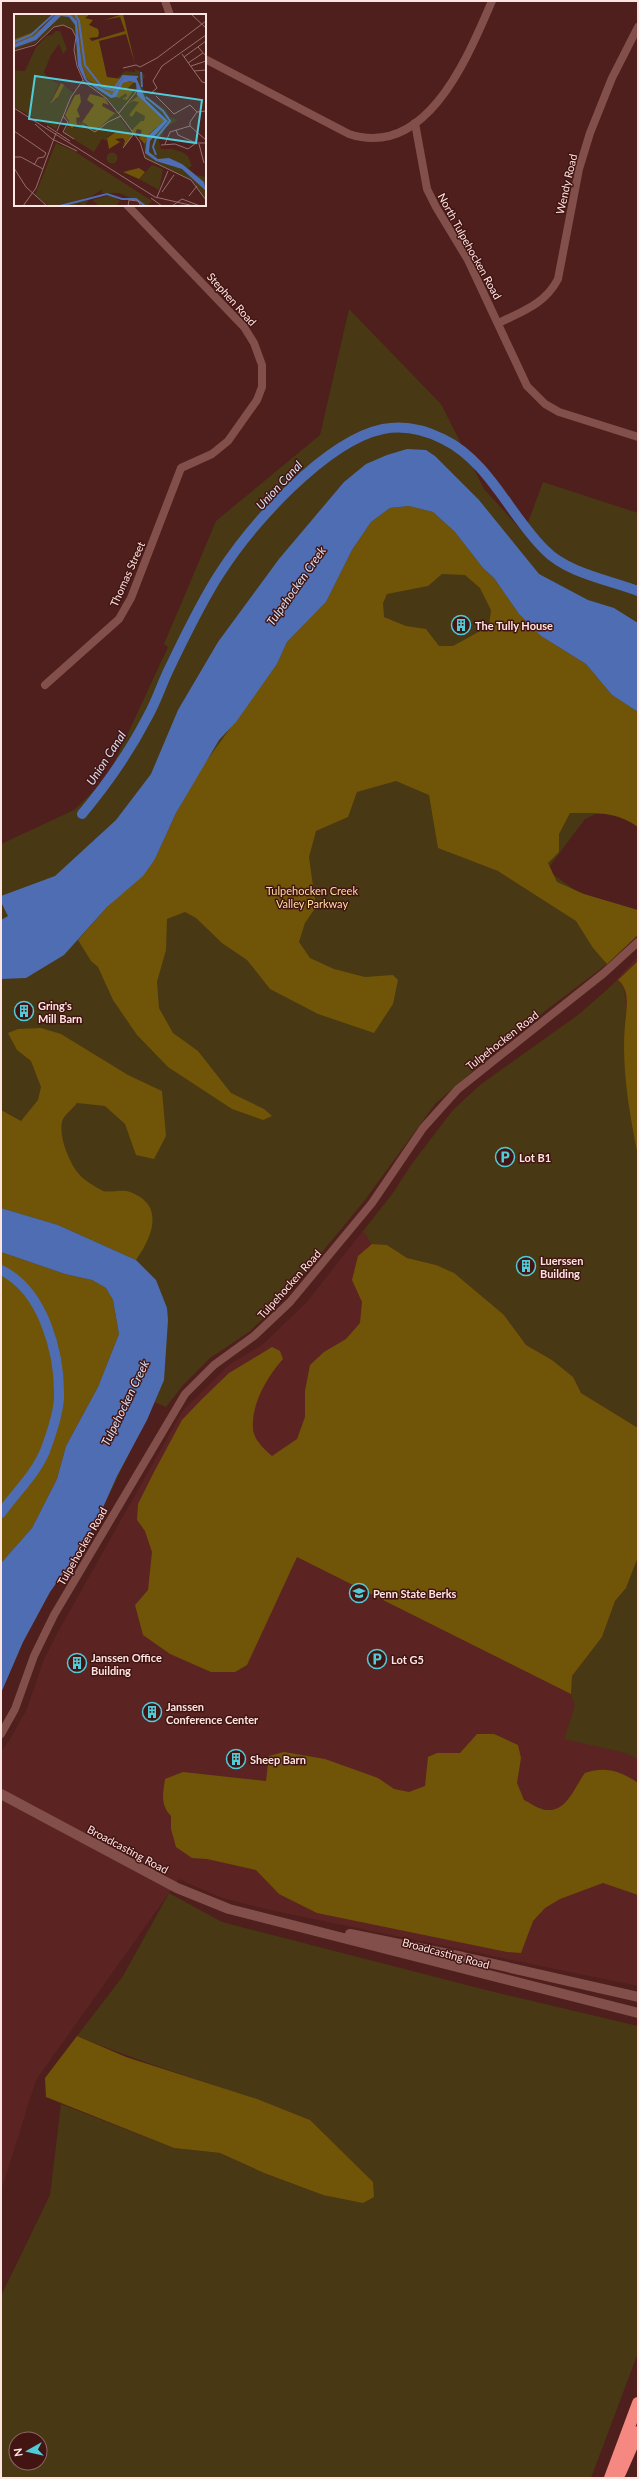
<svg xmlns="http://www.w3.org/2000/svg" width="639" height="2479" viewBox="0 0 639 2479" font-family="Lato,sans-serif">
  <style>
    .built { fill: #5b2422 }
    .green { fill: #483813; fill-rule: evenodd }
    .forest { fill: #705408; fill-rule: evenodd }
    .water { fill: #4f6db3 }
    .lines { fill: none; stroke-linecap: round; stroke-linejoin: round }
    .canal { stroke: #4f6db3; stroke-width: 10 }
    .minor { stroke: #834f4a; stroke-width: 8 }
    .tertiary { stroke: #834f4a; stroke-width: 10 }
    .motorway { stroke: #f58880; stroke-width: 12 }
    .labels { text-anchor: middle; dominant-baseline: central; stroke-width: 3; stroke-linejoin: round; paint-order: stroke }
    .street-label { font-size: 11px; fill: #fee5e2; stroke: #421513 }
    .poi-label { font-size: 11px; font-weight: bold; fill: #fee5e2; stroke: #421513; text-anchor: start }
    .park-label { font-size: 11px; fill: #fcde9f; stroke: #421513 }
    .water-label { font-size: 12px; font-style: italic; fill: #d9e2f6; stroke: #421513 }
    .inset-river { fill: none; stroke: #4f6db3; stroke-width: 2 }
    .inset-road { fill: none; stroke: #946e6c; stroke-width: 1 }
    .view { fill: #52cbd8; fill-opacity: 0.15; stroke: #52cbd8; stroke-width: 2 }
    .inset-edge { fill: none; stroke: #fee5e2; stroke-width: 2 }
  </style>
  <rect width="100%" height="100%" fill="#4e1f1d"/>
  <polygon class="built" points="638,956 638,1986 270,1910 222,1898 179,1879 36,2080 1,2191 1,1751 9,1741 27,1709 43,1662 59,1630 182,1412 230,1364 262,1345 306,1303 393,1193 411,1165 453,1110 480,1085 578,1015 607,990"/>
  <g class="green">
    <polygon points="349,309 441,404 484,489 524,533 543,482 638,513 638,795 585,819 547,870 638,935 607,964 519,1031 435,1104 365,1200 286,1296 249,1332 210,1358 184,1384 166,1407 154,1402 100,1514 83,1545 50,1592 23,1642 1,1693 1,844 74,810 107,778 168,647 164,644 216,521 320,435"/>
    <path d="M618 980C632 991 624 1047 626 1068 627 1098 637 1128 638 1158 639 1247 638 1338 638 1428L581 1393 573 1377 552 1360 526 1345 504 1315 436 1265 407 1258 387 1245 372 1244 363 1231 393 1193 411 1165 453 1110 480 1085 578 1015Z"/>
    <polygon points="638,1557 638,1759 626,1753 564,1739 575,1706 571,1694 572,1676 602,1637 615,1601 626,1588"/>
    <path d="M169 1893 222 1922 490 1991 638 2026V2353L591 2478H1V2296L50 2195 61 2104 174 2148 220 2153 264 2173 323 2195 310 2120C233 2089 153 2068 77 2036L123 1976ZM16 2439H40V2463H16Z"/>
  </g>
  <g class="forest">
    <path d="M409 506 433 512 455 532 483 568 494 578 519 614 541 636 586 664 612 695 638 712V827C616 811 596 813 570 813L559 834V852L548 863 557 882 584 894 638 910V935L607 964 593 948 576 921 498 871 438 848 429 795 396 781 357 792 348 817 316 831 309 857 316 907 305 923 299 942 310 958 334 969 365 977 393 975 398 980 393 1004 374 1033 318 1014 270 989 247 960 222 943 196 918 185 912 167 919 166 950 157 982 159 1008 173 1033 198 1051 231 1093 264 1109 272 1116 263 1120 232 1109 168 1067 137 1035 113 1000 98 967 91 961 78 940 107 907 155 859 176 813 202 767 277 664 287 642 326 602 352 550 371 522 390 508ZM442 574 465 575 480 588 491 610 489 626 453 646H439L426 629 406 626 384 617 383 603 387 594 428 586Z"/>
    <path d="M638 961V1156C629 1112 620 1061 626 1016 627 1003 629 989 618 980Z"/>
    <path d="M41 1028 61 1034 128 1075 162 1091 166 1136 154 1159 136 1155 125 1124 105 1106 77 1103C73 1108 66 1114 63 1119 57 1133 69 1162 78 1173 82 1179 97 1188 103 1191 111 1193 122 1189 130 1192 166 1205 152 1238 136 1260L58 1225 1 1208V1110L21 1121 38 1100 41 1087 31 1061 17 1050 8 1033 18 1029Z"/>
    <path d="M372 1244 387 1245 407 1258 436 1265 454 1273 504 1315 526 1345 552 1360 573 1377 581 1393 638 1428V1557L626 1588 615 1601 602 1637 572 1676 571 1694 297 1557 247 1665 235 1672H211L170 1654 143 1635 135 1605 148 1590 152 1552 145 1531 137 1520 138 1504 154 1472 182 1420 202 1399 229 1373 272 1347 280 1351 283 1359C267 1377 251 1404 253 1429 254 1440 264 1449 272 1456L297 1439 305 1417V1391L310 1365 324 1352 346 1339 360 1323 362 1302 352 1280 358 1256Z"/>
    <polygon points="1,1252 65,1274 92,1280 106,1288 113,1300 119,1334 98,1387 66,1446 57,1479 32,1528 1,1563"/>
    <path d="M477 1734H494L518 1745 521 1758 517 1783 524 1800C530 1803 540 1810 547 1810 567 1812 575 1786 585 1773 605 1766 621 1771 638 1783V1895L603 1883 560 1899 545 1908 533 1921 521 1953 507 1952 317 1913 279 1894 256 1870 207 1859 192 1858 176 1847 171 1829V1816C160 1804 163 1794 165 1779L183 1772 266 1781 269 1756 284 1752 325 1759 378 1778 394 1789 409 1792 425 1786 428 1757 437 1753H460Z"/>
    <polygon points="77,2036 126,2057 257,2099 310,2120 373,2182 374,2197 363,2203 323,2195 264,2173 220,2153 174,2148 46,2097 45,2078"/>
  </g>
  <g class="water">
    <polygon points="407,449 426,450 435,456 479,500 539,574 588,600 614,608 638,623 638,712 612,695 586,664 541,636 519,614 494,578 483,568 455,532 433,512 409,506 390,508 371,522 352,550 326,602 287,642 277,664 236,722 219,740 176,813 155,859 143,876 107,907 64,955 26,978 1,979 1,920 8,916 1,902 1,896 55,876 116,820 151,774 178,710 218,642 279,559 344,482 366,464 387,455"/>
    <polygon points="1,1208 58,1225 136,1260 156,1280 167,1308 168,1320 164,1380 147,1420 117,1476 100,1514 83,1545 50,1592 23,1642 1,1693 1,1563 32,1528 57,1479 66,1446 98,1387 119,1334 113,1300 106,1288 92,1280 65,1274 1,1252"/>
  </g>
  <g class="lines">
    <g class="canal">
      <path d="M82 814C107 784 130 751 148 716 157 700 162 683 170 667 185 636 201 602 220 573 251 525 325 441 383 429 403 425 425 430 443 439 489 461 510 516 545 550 567 573 609 580 638 591"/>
      <path d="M1 1270C44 1291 60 1354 59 1398 58 1415 51 1435 45 1451 35 1475 16 1492 1 1513"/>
    </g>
    <g class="minor">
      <polyline points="165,1 170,15"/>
      <path d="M205 59 349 134C427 160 468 56 492 1"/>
      <polyline points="415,123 427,189 436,207 468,260 527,386 545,404 559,412 638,437"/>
      <path d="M499 323C523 311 545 304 558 279L579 169 590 133 612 78 638 27"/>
      <polyline points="45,685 119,619 131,598 181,468 212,454 228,441 257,400 262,387 262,365 254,343 244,327 127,205"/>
      <polyline points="1,1734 15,1709 34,1656 54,1615 185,1394 214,1365 254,1336 290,1302 372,1203 423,1128 458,1089 604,973 638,942"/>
    </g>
    <g class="tertiary">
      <polyline points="1,1794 177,1888 229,1909 638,2013"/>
      <polyline points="350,1934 463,1957 638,1997"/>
    </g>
    <g class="motorway">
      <polyline points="620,2473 638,2432"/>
      <polyline points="610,2478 638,2403"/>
    </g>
  </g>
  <defs>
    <g id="building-ring" transform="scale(1)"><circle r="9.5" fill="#421513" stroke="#52cbd8" stroke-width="1.5"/><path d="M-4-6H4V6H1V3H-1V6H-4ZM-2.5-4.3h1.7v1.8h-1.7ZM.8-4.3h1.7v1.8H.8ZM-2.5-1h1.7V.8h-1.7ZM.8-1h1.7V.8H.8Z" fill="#52cbd8"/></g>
    <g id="parking-ring" transform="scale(1)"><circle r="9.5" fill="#421513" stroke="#52cbd8" stroke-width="1.5"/><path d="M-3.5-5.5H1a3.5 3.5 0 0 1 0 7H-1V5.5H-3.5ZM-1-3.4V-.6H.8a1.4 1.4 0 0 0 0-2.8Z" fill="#52cbd8"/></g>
    <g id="university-ring" transform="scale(1)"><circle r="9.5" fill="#421513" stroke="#52cbd8" stroke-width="1.5"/><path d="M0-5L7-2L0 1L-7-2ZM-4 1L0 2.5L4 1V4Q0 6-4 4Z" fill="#52cbd8"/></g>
  </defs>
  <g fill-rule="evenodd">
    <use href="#building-ring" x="461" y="625"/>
    <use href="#building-ring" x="24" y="1011"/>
    <use href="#parking-ring" x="505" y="1157"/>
    <use href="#building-ring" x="526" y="1266"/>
    <use href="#university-ring" x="359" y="1593"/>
    <use href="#parking-ring" x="377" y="1659"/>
    <use href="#building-ring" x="77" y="1663"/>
    <use href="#building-ring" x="152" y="1712"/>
    <use href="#building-ring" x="236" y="1759"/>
  </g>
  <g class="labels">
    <g class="street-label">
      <text transform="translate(566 184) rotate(-77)">Wendy Road</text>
      <text transform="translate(470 246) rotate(61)">North Tulpehocken Road</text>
      <text transform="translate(232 299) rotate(48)">Stephen Road</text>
      <text transform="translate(127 574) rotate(-66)">Thomas Street</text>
      <text transform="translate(502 1040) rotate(-38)">Tulpehocken Road</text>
      <text transform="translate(289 1284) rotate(-48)">Tulpehocken Road</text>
      <text transform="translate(82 1546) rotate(-60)">Tulpehocken Road</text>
      <text transform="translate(128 1849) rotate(28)">Broadcasting Road</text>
      <text transform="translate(446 1953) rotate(15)">Broadcasting Road</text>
    </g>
    <g class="poi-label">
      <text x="475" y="625">The Tully House</text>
      <text x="38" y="1005">Gring's<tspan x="38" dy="13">Mill Barn</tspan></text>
      <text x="519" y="1157">Lot B1</text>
      <text x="540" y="1260">Luerssen<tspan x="540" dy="13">Building</tspan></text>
      <text x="373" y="1593">Penn State Berks</text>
      <text x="91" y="1657">Janssen Office<tspan x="91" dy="13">Building</tspan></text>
      <text x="391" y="1659">Lot G5</text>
      <text x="166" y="1706">Janssen<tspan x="166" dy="13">Conference Center</tspan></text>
      <text x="250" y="1759">Sheep Barn</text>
    </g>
    <g class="park-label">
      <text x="312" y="890">Tulpehocken Creek<tspan x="312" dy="13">Valley Parkway</tspan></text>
    </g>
    <g class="water-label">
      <text transform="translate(279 485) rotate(-47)">Union Canal</text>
      <text transform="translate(296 586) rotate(-55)">Tulpehocken Creek</text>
      <text transform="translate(106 758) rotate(-57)">Union Canal</text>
      <text transform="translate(125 1403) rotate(-64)">Tulpehocken Creek</text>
    </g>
  </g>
  <g transform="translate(14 14)">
    <rect width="192" height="192" fill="#4e1f1d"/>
    <path d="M0 0H69L65 6 86 59 94 65 103 64 111 57 121 58V55L128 58 131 62 127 69 133 83 151 95 156 103 164 106 148 116 150 118 145 126 147 135H158L168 138 174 142 178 152 174 154 182 161 192 163V187L178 166 132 144 127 117 124 114 119 120 92 83 73 69 64 54 61 36 63 24 58 14 50 11 42 12 21 29 0 36ZM42 17H46L53 35 49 40 45 30 37 41 30 58 33 64 45 70 37 87 42 86 50 71 59 79 42 115 0 93V56L11 57 22 33 33 22 38 21ZM102 98 116 118H102L93 123 94 127 88 125 80 138 83 140 50 119 53 112 61 114 65 107 74 112ZM42 129 60 137 138 187 133 192 105 179H87L89 175 78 182 45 192H35L21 181ZM92.5 144a5.5 5.5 0 1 1 11 0a5.5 5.5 0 1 1-11 0ZM138 151 149 155 145 176 125 165ZM97 181 106 187 102 192H85L78 186ZM76 184 71 192 64 189 61 192H47Z" fill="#483813"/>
    <path d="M0 0 1 25 27 15 19 23 0 30ZM56 0H76L71 4 79 6 75 11 84 15 85 19 84 23 75 24 78 27 111 17 106 3 90 6 109 0 121 50 112 20 85 27 93 63 108 65 100 81 94 79 73 65 68 52 63 7ZM115 67 120 68 112 76 119 77 113 86 108 85 113 82 112 79 105 84 102 83 109 69ZM47 69 50 71 44 83 36 90ZM66 80 67 88 63 96 66 103 62 104 63 110 58 114 54 111 55 107 51 101 61 81ZM76 80 91 84 95 91 89 89 88 92 101 99 82 117 68 108 80 91 73 86ZM124 82 150 107 135 120 131 130 125 124 128 116 123 115 121 120 117 117 127 107H130L131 102 122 97 118 103 115 101 125 88 119 87 112 91ZM102 118H116L119 121 109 133 111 127 109 124 101 125 106 128 95 135 93 124ZM125 154 131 158 125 165 109 158Z" fill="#705408"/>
    <path d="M56 0 63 7 68 52 73 66 98 81 110 62 122 63 132 86 154 107 136 127 135 138 144 145 155 144 168 150 190 168 192 177 168 155 142 147 131 139 133 123 150 107 123 81 122 69 116 67 109 69 102 83 97 84 71 67 64 52 61 11 55 3 47 2 22 26 0 34V30L20 22 41 1Z" fill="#4f6db3"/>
    <path class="inset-river" d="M61 0 65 7 71 51 88 73 99 76 109 62 124 63M0 28 17 21 40 0M127 58 128 73M132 83 149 97 156 107 142 124 139 133 142 141M46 192 93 180 108 185H122L131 192"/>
    <path class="inset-road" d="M177 0 192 14M184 33 192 42M0 37 21 31 40 13 49 11 58 15 62 23 60 36 63 52 70 68 92 84 109 105 126 128 131 144 177 166 192 186M168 40 188 68 192 69M170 43 192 27M174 49 189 39M177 52 192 47M109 54 122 51 126 53 143 44 192 7M180 57 192 56M136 80 143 74 139 67 148 52 192 21M142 82 160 100 176 91 183 98M0 94 141 183 180 192M104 100 122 78M49 102 54 108 49 118 60 125M21 110 38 125 63 137M33 112 56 127M176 112V108L183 98 192 97M176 112 192 126M65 113 69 111 81 118 94 108 107 102M162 116 164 121 182 129H192M0 117 32 139 30 143 24 144 20 151M43 117 57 83 69 66M151 130 156 118 176 112M185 130 190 149M147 131 161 130 174 135 182 129M109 134 119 121M0 143H7L29 155M0 154 12 173 33 192M148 178 160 161M175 182 183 172M143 183 154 157M137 184 148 192M9 192 22 174 42 119M114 192 115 186 124 187 127 192M158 192 168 185 186 192"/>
    <path class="view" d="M21 62 188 86 182 129 15 105Z"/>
    <rect width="192" height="192" class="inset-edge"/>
  </g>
  <rect width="639" height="2479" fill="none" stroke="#fee5e2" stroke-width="4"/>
  <g transform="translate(28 2451) rotate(262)"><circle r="19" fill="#421513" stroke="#8d6866"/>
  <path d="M0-3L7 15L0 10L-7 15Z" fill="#52cbd8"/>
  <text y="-6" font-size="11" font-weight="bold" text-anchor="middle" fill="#fee5e2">N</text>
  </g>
</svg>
